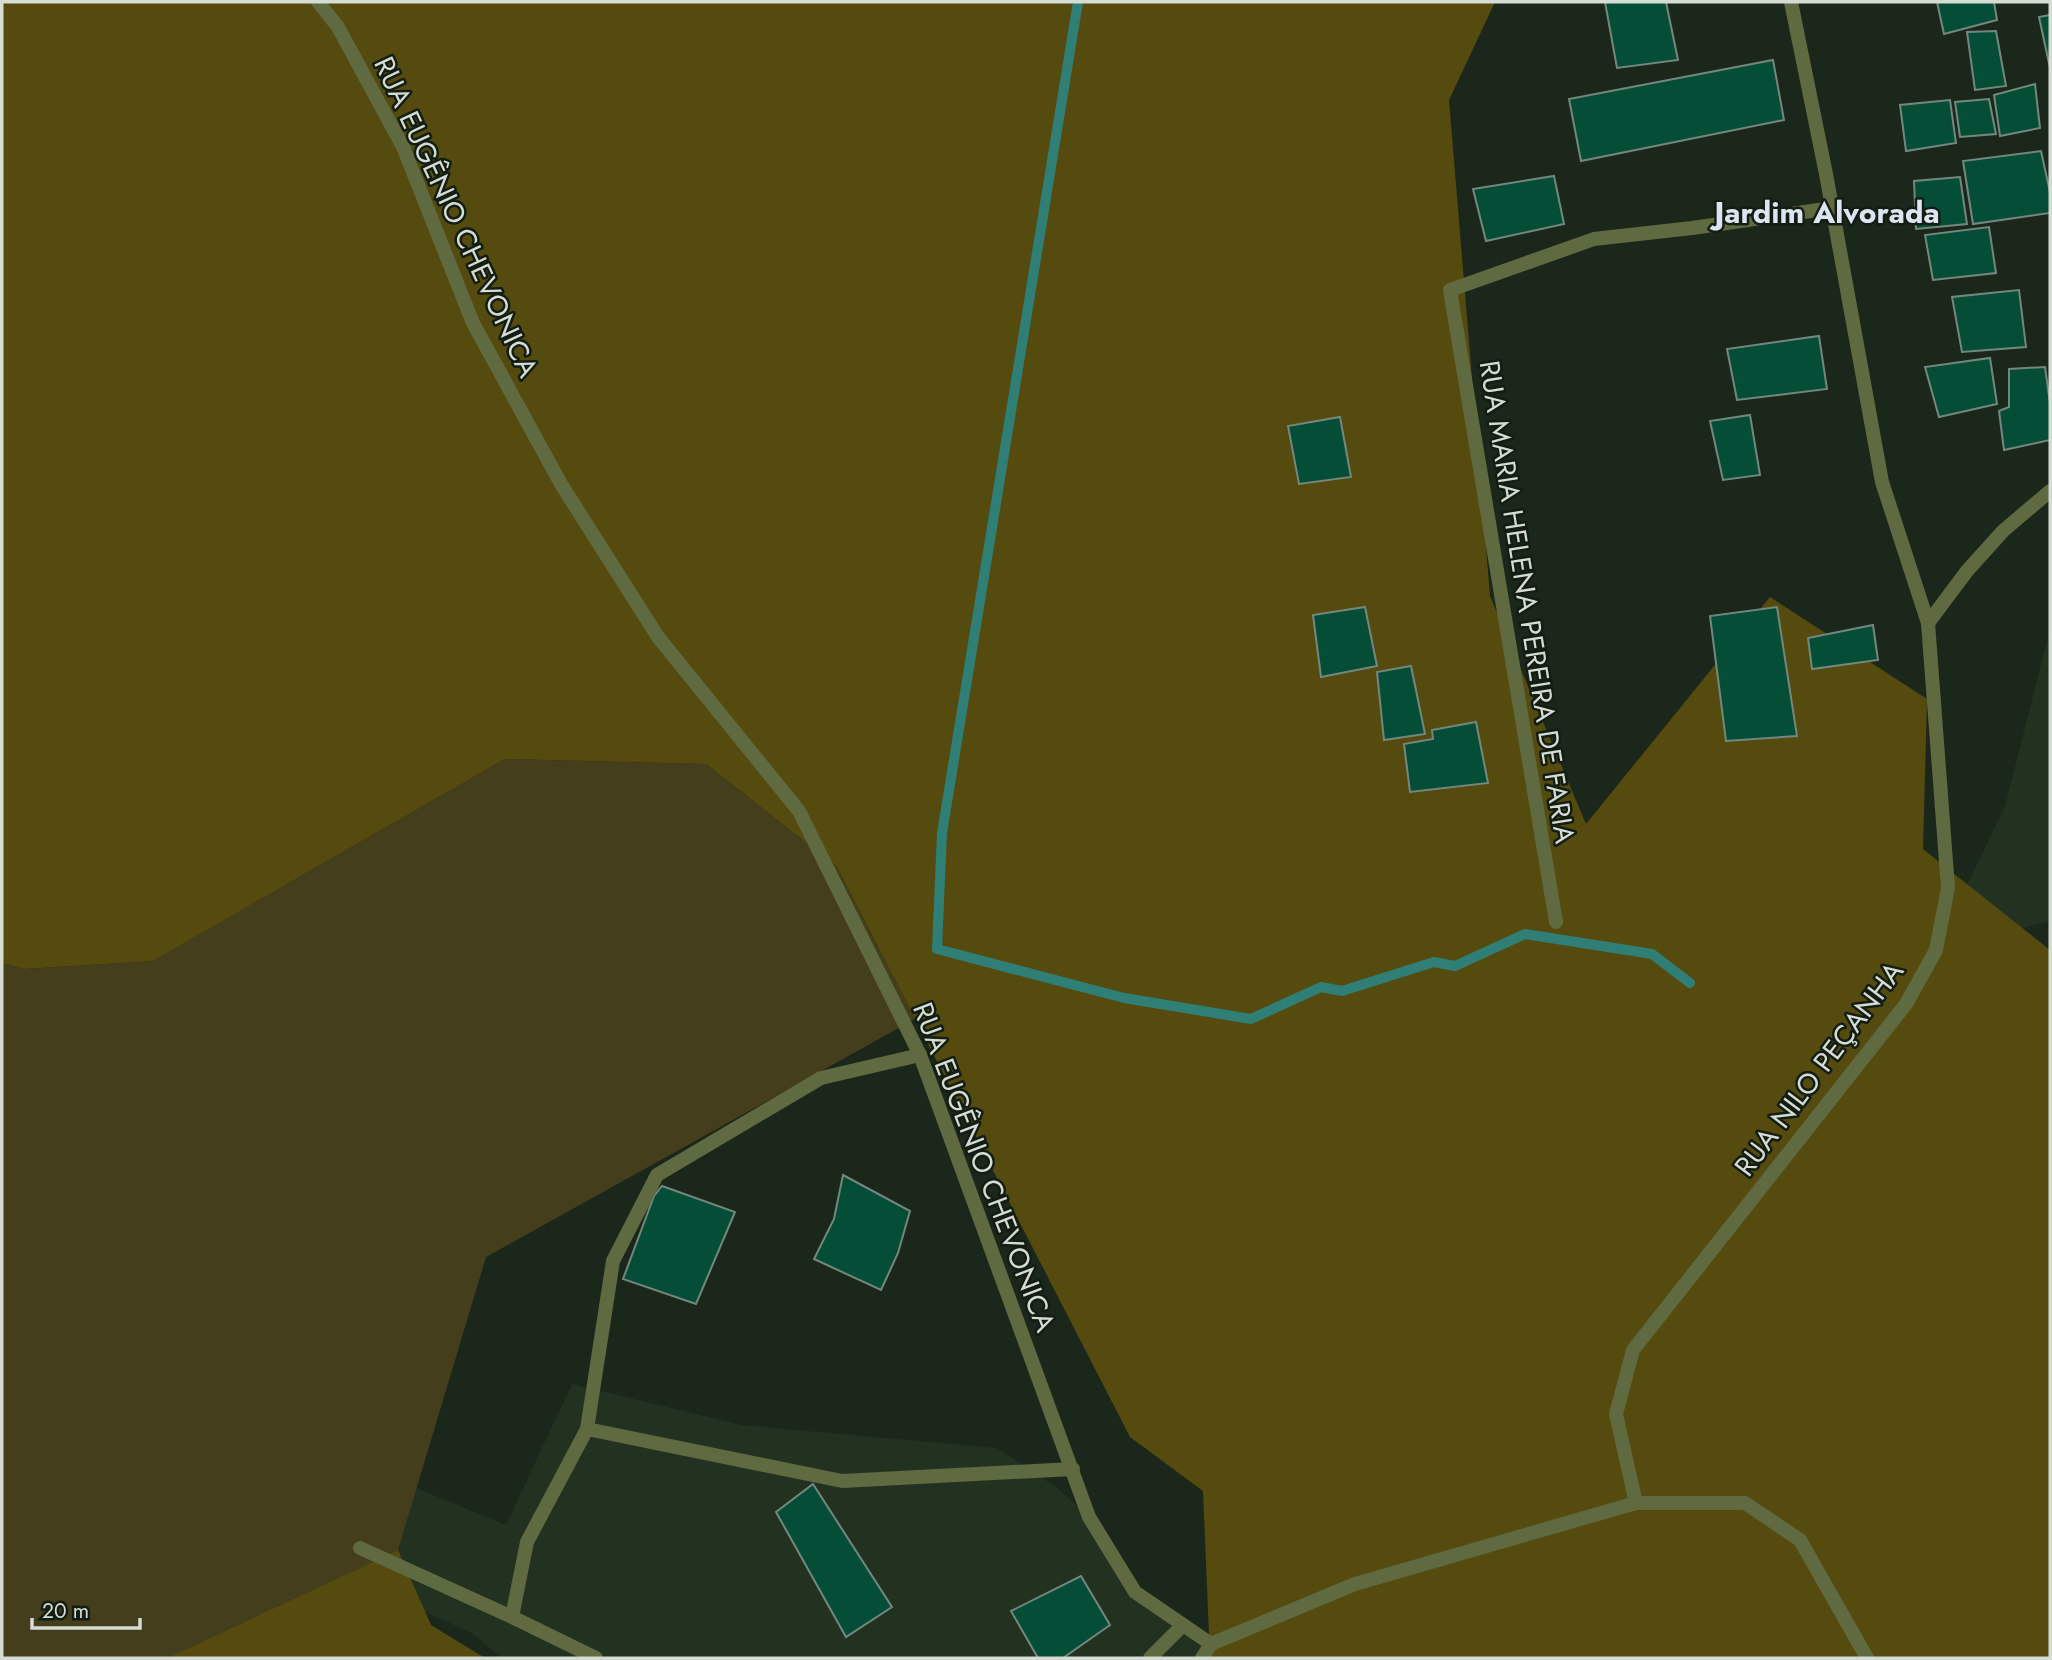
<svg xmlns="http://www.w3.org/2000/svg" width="2052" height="1660" viewBox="0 0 2052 1660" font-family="Jost,sans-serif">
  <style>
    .built { fill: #233121 }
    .green { fill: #453e1d }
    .forest { fill: #554b0e }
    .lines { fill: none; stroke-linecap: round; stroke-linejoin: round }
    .stream { stroke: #2f7f77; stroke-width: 10 }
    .building { fill: #044e37; stroke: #74877e; stroke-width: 2 }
    .service { stroke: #5f6a41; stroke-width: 14 }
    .minor { stroke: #5f6a41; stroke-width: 14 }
    .labels { text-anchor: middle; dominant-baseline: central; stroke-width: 5; stroke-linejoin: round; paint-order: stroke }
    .street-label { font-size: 28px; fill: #d4dcd4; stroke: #131d12 }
    .neighbourhood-label { font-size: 30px; font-weight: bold; fill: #dbe6f2; stroke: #131d12 }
  </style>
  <rect width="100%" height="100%" fill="#1c271b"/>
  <g class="built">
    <polygon points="2050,629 2050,921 1936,950 2005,806"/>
    <polygon points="572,1384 741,1425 997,1448 1056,1487 1089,1517 1135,1592 1211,1644 1202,1658 501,1658 472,1633 277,1545 358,1464 506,1525"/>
  </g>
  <polygon class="green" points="505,759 706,764 837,867 915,1019 486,1257 398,1550 167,1658 2,1658 2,963 26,969 153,961"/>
  <g class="forest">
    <polygon points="2,2 1495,2 1449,100 1490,596 1586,824 1770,597 1927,699 1923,849 2050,950 2050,1658 1210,1658 1203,1491 1130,1437 837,867 706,764 505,759 153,961 25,969 2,963"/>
    <polygon points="398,1550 431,1625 485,1658 167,1658"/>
  </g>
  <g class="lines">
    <polyline class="stream" points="1078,2 942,833 937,949 1124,998 1251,1019 1321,987 1342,991 1434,962 1455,966 1525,934 1652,954 1690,983"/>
  </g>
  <g class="building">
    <polygon points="1605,2 1666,2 1678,60 1617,68"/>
    <polygon points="1937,2 1994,2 1997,20 1944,34"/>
    <polygon points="2050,15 2050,68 2039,17"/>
    <polygon points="1996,31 2006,86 1975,90 1967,32"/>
    <polygon points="1773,60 1784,120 1581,161 1569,99"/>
    <polygon points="2035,84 2040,128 2000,136 1994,95"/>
    <polygon points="1989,99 1996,134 1960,137 1955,102"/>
    <polygon points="1950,100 1956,143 1906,151 1900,105"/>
    <polygon points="2041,151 2050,192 2050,213 1973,224 1963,161"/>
    <polygon points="1554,176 1564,224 1486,241 1473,189"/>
    <polygon points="1960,177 1967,224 1916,229 1914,181"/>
    <polygon points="1989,227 1996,273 1933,280 1925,235"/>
    <polygon points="2019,290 2026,347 1962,352 1952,297"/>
    <polygon points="1819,336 1827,389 1737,400 1727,349"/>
    <polygon points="1990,358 1997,404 1939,417 1925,367"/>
    <polygon points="2045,367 2050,403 2050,440 2004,450 1999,411 2009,407 2009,369"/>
    <polygon points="1750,415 1760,475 1723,480 1710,421"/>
    <polygon points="1340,417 1351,477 1299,484 1288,426"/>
    <polygon points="1365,607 1377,666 1321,677 1313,615"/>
    <polygon points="1777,607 1797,736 1726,741 1710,616"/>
    <polygon points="1873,625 1878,660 1812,669 1808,638"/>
    <polygon points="1411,666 1425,734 1384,740 1377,672"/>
    <polygon points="1476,722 1488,783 1410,792 1404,744 1433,739 1432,730"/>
    <polygon points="843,1175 910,1211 898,1253 881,1290 814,1259 834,1219"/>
    <polygon points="662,1186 735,1212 696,1304 623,1279 654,1196"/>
    <polygon points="813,1484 892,1607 846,1637 776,1512"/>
    <polygon points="1081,1576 1110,1625 1063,1658 1038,1658 1011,1611"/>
  </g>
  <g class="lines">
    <g class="service">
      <polyline points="587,1429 613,1261 657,1175 821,1078 920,1055"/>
      <polyline points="360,1548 512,1617"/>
      <polyline points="596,1658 512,1617 527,1542 587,1429 842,1481 1073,1469"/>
      <polyline points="1150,1658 1183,1625"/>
    </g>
    <g class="minor">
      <polyline points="318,2 338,27 403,147 473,323 561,484 658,637 799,811 920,1055 1089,1517 1135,1592 1211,1644"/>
      <polyline points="1928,623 1967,571 2003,531 2050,491"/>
      <polyline points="1556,922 1450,290 1594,239 1692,228 1832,208"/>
      <polyline points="1636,1503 1616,1414 1633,1350 1906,1004 1936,950 1948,888 1928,623 1882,482 1826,174 1791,2"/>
      <polyline points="1211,1644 1355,1584 1636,1503 1745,1503 1800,1540 1867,1658"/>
      <polyline points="1202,1658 1211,1644"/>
    </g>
  </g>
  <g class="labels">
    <g class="street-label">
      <text transform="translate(456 217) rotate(65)">RUA EUGÊNIO CHEVONICA</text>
      <text transform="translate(1527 602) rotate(81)">RUA MARIA HELENA PEREIRA DE FARIA</text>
      <text transform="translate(1819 1069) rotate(-53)">RUA NILO PEÇANHA</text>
      <text transform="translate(984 1167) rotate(69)">RUA EUGÊNIO CHEVONICA</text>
    </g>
    <g class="neighbourhood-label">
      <text x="1827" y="212">Jardim Alvorada</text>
    </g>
  </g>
  <rect width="2052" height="1660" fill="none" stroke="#d4dcd4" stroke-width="7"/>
  <path d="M32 1618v10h108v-10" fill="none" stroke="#d4dcd4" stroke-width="3.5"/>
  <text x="42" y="1618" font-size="21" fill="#d4dcd4" stroke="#131d12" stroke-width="5" paint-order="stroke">20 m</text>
</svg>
